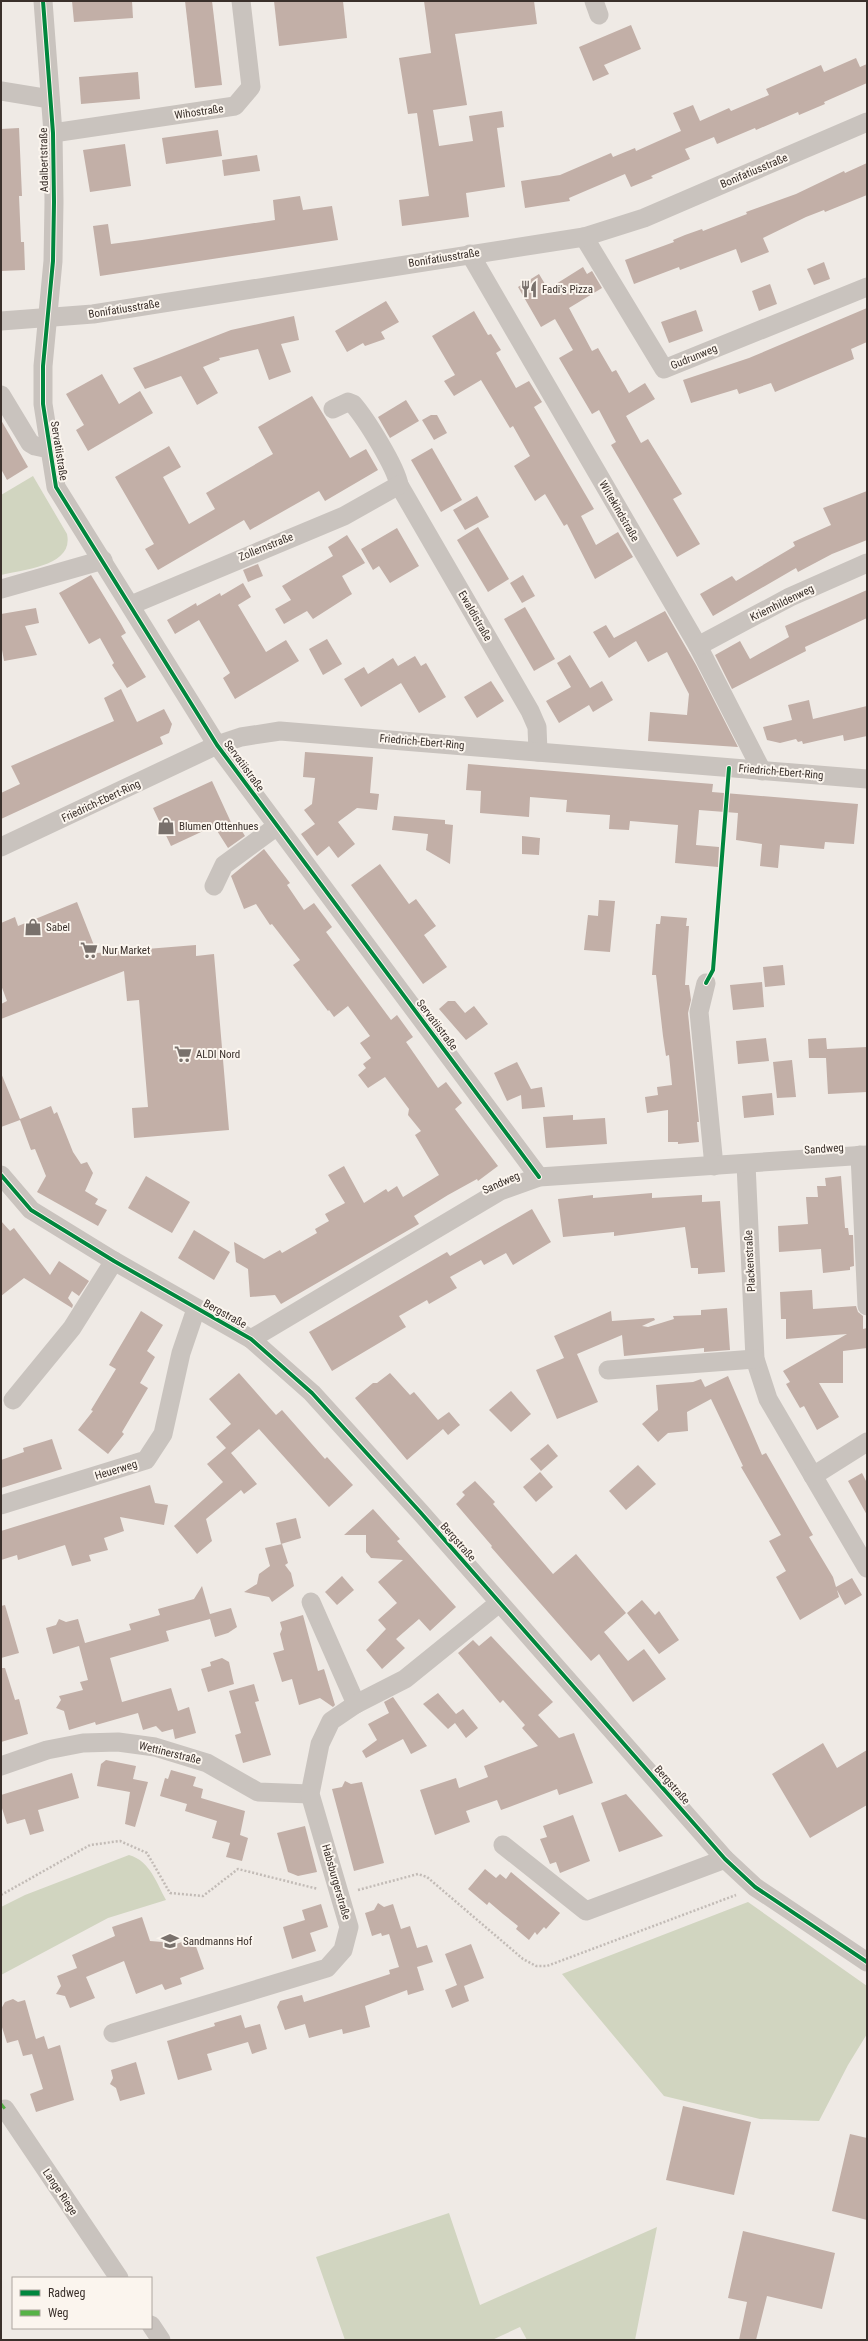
<svg xmlns="http://www.w3.org/2000/svg" width="868" height="2341" viewBox="0 0 868 2341" font-family="'Roboto Condensed',sans-serif">
  <style>
    .green { fill: #d1d5c0 }
    .building { fill: #c2afa7 }
    .lines { fill: none; stroke-linecap: round; stroke-linejoin: round }
    .path { stroke: #c2bbb6; stroke-width: 2.5; stroke-dasharray: 2 2; stroke-linecap: butt }
    .minor { stroke: #c9c3be; stroke-width: 19 }
    .quiet { stroke: #56b246; stroke-width: 3; stroke-dasharray: 6 3; stroke-linecap: butt }
    .cycleway-casing { stroke: #fbf5ee; stroke-width: 6 }
    .cycleway { stroke: #00873e; stroke-width: 4 }
    .labels { text-anchor: middle; dominant-baseline: central; stroke-width: 4; stroke-linejoin: round; paint-order: stroke }
    .street-label { font-size: 11px; fill: #3a302b; stroke: #fbf5ee }
    .poi-label { font-size: 11px; fill: #3a302b; stroke: #fbf5ee; text-anchor: start }
  </style>
  <rect width="100%" height="100%" fill="#efeae5"/>
  <g class="green">
    <path d="M33 476 67 534C74 566 25 569 1 575V495Z"/>
    <path d="M129 1855C150 1861 156 1882 166 1900L108 1918 1 1975V1907L25 1895Z"/>
    <polygon points="748,1902 867,1986 867,2034 848,2065 819,2121 760,2119 664,2096 562,1974"/>
    <polygon points="449,2213 480,2305 657,2227 635,2340 527,2340 520,2327 492,2340 345,2340 316,2257"/>
  </g>
  <g class="building">
    <polygon points="72,1 132,1 133,18 74,22"/>
    <polygon points="185,1 212,1 222,85 195,88"/>
    <polygon points="274,1 343,1 347,38 279,46"/>
    <polygon points="424,1 534,1 537,24 455,34 467,105 433,110 439,146 473,141 469,116 502,111 504,127 497,128 505,187 466,193 469,217 402,226 399,200 429,196 417,113 408,114 399,58 431,53"/>
    <polygon points="631,25 641,49 604,65 609,74 593,81 579,47"/>
    <polygon points="856,58 860,67 867,64 867,83 824,102 825,104 799,115 798,112 756,130 755,128 717,144 714,137 685,149 690,159 651,176 653,178 631,187 625,174 569,198 570,201 525,208 521,181 560,175 611,153 613,157 635,148 636,151 681,131 673,113 693,105 700,121 729,108 731,111 769,95 766,89 821,65 824,72"/>
    <polygon points="138,72 140,99 81,104 79,77"/>
    <polygon points="19,128 22,196 19,196 21,242 24,242 25,270 1,271 1,129"/>
    <polygon points="218,130 222,156 166,164 162,138"/>
    <polygon points="125,144 131,186 90,192 83,150"/>
    <polygon points="257,155 260,171 224,176 222,160"/>
    <polygon points="867,163 867,195 825,212 824,210 806,217 763,238 769,252 741,263 736,249 680,270 679,267 634,284 625,260 674,242 673,240 685,235 702,229 703,231 747,214 746,212 796,194 844,171 845,173"/>
    <polygon points="300,196 303,210 332,206 338,240 100,276 93,226 108,224 111,244 142,240 275,220 273,200"/>
    <polygon points="824,262 830,279 814,285 807,269"/>
    <polygon points="583,267 587,274 592,271 602,288 569,308 592,351 598,348 612,372 616,370 629,393 645,383 655,399 626,416 641,443 648,439 682,494 673,499 700,544 677,557 611,445 616,442 599,410 592,414 559,358 573,350 555,319 541,327 518,287 539,274 548,289"/>
    <polygon points="770,284 777,304 759,311 752,291"/>
    <polygon points="386,301 399,322 381,332 385,339 365,346 363,343 347,352 335,331"/>
    <polygon points="867,308 867,342 851,349 854,359 775,392 771,383 739,394 737,389 691,403 683,380 749,358"/>
    <polygon points="696,310 703,331 669,343 661,322"/>
    <polygon points="474,311 488,335 491,334 501,350 496,353 516,388 529,381 542,402 534,407 594,509 581,516 596,545 618,532 633,557 595,579 567,524 564,526 545,494 535,501 514,466 530,456 513,426 510,428 481,380 454,396 444,381 455,375 432,336"/>
    <polygon points="294,316 299,340 281,344 291,372 269,380 258,349 219,358 220,360 203,367 218,393 197,405 181,376 145,389 133,368 231,330"/>
    <polygon points="102,374 119,404 140,391 153,413 88,451 76,430 84,425 66,394"/>
    <polygon points="312,396 350,458 366,449 378,470 325,501 319,491 250,530 244,520 158,570 145,549 154,544 115,477 169,446 181,467 163,477 189,524 215,509 206,493 273,454 258,427"/>
    <polygon points="406,400 419,421 390,438 378,417"/>
    <polygon points="431,415 437,415 447,433 434,440 422,420"/>
    <polygon points="1,420 28,467 7,480 1,469"/>
    <polygon points="432,448 462,500 441,512 411,460"/>
    <polygon points="867,491 867,540 832,554 798,572 796,568 713,616 700,594 732,576 736,581 795,546 793,542 831,525 823,508"/>
    <polygon points="477,496 489,517 465,530 453,510"/>
    <polygon points="478,527 509,579 488,592 457,540"/>
    <polygon points="397,528 419,566 390,583 379,566 373,570 361,549"/>
    <polygon points="347,535 365,563 342,576 352,594 313,619 307,611 284,624 275,609 291,600 282,586 333,556 328,547"/>
    <polygon points="258,564 263,576 248,582 243,570"/>
    <polygon points="91,575 121,624 126,633 121,636 146,677 127,688 112,665 114,663 100,638 89,644 59,593"/>
    <polygon points="523,575 535,596 522,603 510,583"/>
    <polygon points="243,583 251,597 238,605 266,652 286,640 299,661 235,699 223,678 230,673 199,620 175,634 167,620 196,603 197,606 220,593 221,596"/>
    <polygon points="867,590 867,618 805,647 806,651 732,689 715,655 740,641 750,659 789,637 785,626"/>
    <polygon points="525,607 555,659 534,671 504,619"/>
    <polygon points="36,608 39,623 25,626 37,655 4,661 1,644 1,614"/>
    <polygon points="665,611 696,665 738,747 648,741 650,712 687,715 689,694 667,652 648,662 636,641 609,658 593,632 606,625 614,638"/>
    <polygon points="327,639 342,664 323,675 309,649"/>
    <polygon points="570,655 590,688 602,681 613,700 593,712 589,705 559,723 546,701 571,687 557,663"/>
    <polygon points="415,656 421,666 426,663 446,697 419,713 401,683 361,707 344,679 364,667 368,674 393,658 398,666"/>
    <polygon points="491,681 504,701 477,718 464,697"/>
    <polygon points="121,689 137,722 164,709 172,724 169,733 160,737 163,744 1,819 1,793 20,784 11,766 114,721 104,698"/>
    <polygon points="809,700 813,719 867,706 867,736 844,741 843,735 803,744 802,741 798,742 796,739 780,743 767,740 763,727 792,720 788,705"/>
    <polygon points="305,752 373,757 370,793 379,794 377,810 357,808 338,822 355,844 338,858 329,846 317,856 301,834 315,824 304,810 312,804 315,778 303,777"/>
    <polygon points="468,764 713,784 712,792 858,804 854,844 825,842 824,849 780,845 778,868 760,866 762,844 736,840 738,813 699,810 696,845 719,847 718,867 675,863 678,825 630,821 629,830 609,829 610,815 566,812 567,800 530,797 529,817 480,813 481,791 466,790"/>
    <polygon points="212,781 235,831 240,828 245,836 228,848 214,826 171,846 153,808"/>
    <polygon points="394,816 445,820 445,824 453,825 450,864 426,850 428,834 392,830"/>
    <polygon points="522,836 540,838 539,855 522,854"/>
    <polygon points="264,849 290,883 287,885 304,910 314,903 332,927 326,932 391,1020 397,1015 413,1037 406,1042 438,1088 446,1082 462,1103 455,1109 498,1166 478,1181 477,1179 448,1195 414,1216 419,1224 281,1304 275,1295 250,1297 248,1269 236,1262 234,1242 264,1259 280,1250 282,1253 317,1233 315,1229 329,1221 325,1214 345,1203 328,1175 344,1166 364,1203 386,1189 388,1192 397,1186 403,1197 439,1175 415,1135 421,1131 408,1115 409,1109 385,1077 368,1088 358,1075 366,1068 363,1064 371,1058 360,1043 370,1036 348,1006 334,1017 329,1010 328,1011 293,965 300,960 272,924 270,925 256,904 244,909 231,876"/>
    <polygon points="380,864 409,904 416,899 436,926 424,935 447,967 423,984 351,885"/>
    <polygon points="599,900 615,901 610,952 584,950 588,915 598,916"/>
    <polygon points="77,902 97,953 196,945 196,956 214,954 229,1130 134,1138 132,1108 148,1107 139,1000 127,1001 124,971 1,1019 1,1004 7,1001 1,985 1,923 15,917 18,926"/>
    <polygon points="661,916 687,918 686,926 689,926 685,985 689,985 691,1000 688,1013 699,1122 697,1122 699,1142 678,1144 678,1142 668,1142 668,1110 647,1113 645,1097 658,1095 657,1087 672,1085 669,1055 666,1056 663,1036 656,975 652,975 656,924 660,924"/>
    <polygon points="783,965 785,985 765,987 763,967"/>
    <polygon points="762,982 764,1007 733,1010 730,985"/>
    <polygon points="448,1001 455,1001 465,1013 474,1006 488,1024 466,1040 439,1009"/>
    <polygon points="766,1038 769,1061 738,1064 736,1041"/>
    <polygon points="826,1038 827,1049 867,1047 867,1092 828,1094 826,1058 809,1058 808,1039"/>
    <polygon points="792,1060 796,1097 777,1098 773,1062"/>
    <polygon points="517,1062 531,1089 542,1087 545,1107 522,1109 521,1095 507,1101 494,1073"/>
    <polygon points="1,1073 20,1119 51,1106 54,1114 57,1112 73,1152 81,1164 87,1162 93,1173 85,1191 98,1199 95,1204 107,1210 98,1226 37,1192 46,1176 35,1149 31,1150 20,1120 1,1127"/>
    <polygon points="772,1093 774,1115 744,1118 742,1096"/>
    <polygon points="573,1115 573,1120 605,1118 607,1144 546,1148 543,1117"/>
    <polygon points="146,1176 190,1202 172,1233 128,1208"/>
    <polygon points="841,1176 845,1228 848,1228 849,1235 853,1235 854,1266 850,1267 850,1270 823,1273 821,1249 779,1252 778,1226 808,1224 806,1197 818,1197 817,1186 826,1186 825,1178"/>
    <polygon points="652,1193 652,1198 702,1195 702,1202 720,1201 725,1272 698,1274 698,1268 691,1268 685,1227 614,1236 614,1232 563,1237 558,1199 593,1195 593,1198"/>
    <polygon points="532,1209 551,1242 513,1265 506,1253 484,1265 481,1260 450,1277 457,1288 429,1304 427,1300 399,1316 406,1327 332,1371 309,1332 447,1252 450,1256"/>
    <polygon points="1,1221 10,1231 14,1228 50,1275 59,1261 89,1281 79,1296 72,1291 68,1298 73,1305 72,1308 24,1278 1,1296"/>
    <polygon points="194,1230 230,1252 214,1280 178,1258"/>
    <polygon points="812,1290 813,1309 856,1306 858,1312 863,1316 863,1329 867,1328 867,1348 843,1351 843,1383 819,1383 839,1417 817,1430 804,1406 800,1408 786,1384 790,1382 783,1371 847,1334 786,1339 786,1319 781,1319 780,1292"/>
    <polygon points="727,1308 730,1350 704,1352 704,1348 624,1356 622,1335 577,1354 598,1402 557,1419 536,1370 564,1358 554,1336 611,1311 612,1321 654,1318 655,1320 642,1326 648,1327 674,1319 673,1316 701,1315 701,1310"/>
    <polygon points="141,1311 163,1325 147,1351 155,1357 140,1383 148,1388 122,1432 124,1434 108,1454 78,1430 93,1411 91,1410 116,1369 109,1365"/>
    <polygon points="239,1373 276,1415 282,1410 325,1459 327,1457 353,1485 329,1507 259,1429 231,1453 257,1484 244,1494 241,1490 206,1519 212,1541 197,1554 174,1526 223,1482 207,1464 226,1448 216,1437 231,1424 209,1399"/>
    <polygon points="390,1373 410,1395 414,1392 438,1420 449,1412 460,1425 448,1435 443,1429 407,1460 355,1398 373,1383 377,1383"/>
    <polygon points="728,1376 762,1455 766,1453 813,1535 809,1537 833,1577 836,1587 852,1578 862,1595 845,1605 837,1590 839,1597 800,1620 776,1577 786,1571 769,1541 781,1535 741,1467 743,1466 711,1399 687,1412 688,1431 668,1433 658,1442 642,1424 658,1410 656,1385 693,1382 701,1379 705,1387"/>
    <polygon points="511,1391 531,1414 511,1432 489,1410"/>
    <polygon points="52,1439 62,1469 1,1488 1,1460 24,1452 23,1448"/>
    <polygon points="548,1444 558,1456 541,1471 530,1459"/>
    <polygon points="638,1465 656,1484 626,1510 609,1491"/>
    <polygon points="540,1472 553,1487 536,1502 523,1487"/>
    <polygon points="862,1473 867,1483 867,1515 848,1481"/>
    <polygon points="475,1481 495,1502 493,1504 553,1574 576,1554 626,1613 604,1632 628,1661 644,1649 666,1679 633,1702 599,1654 591,1661 491,1547 492,1546 456,1504 465,1495 462,1492"/>
    <polygon points="150,1485 155,1503 168,1505 164,1525 120,1517 124,1531 104,1538 108,1550 89,1555 91,1561 72,1566 65,1545 18,1560 17,1555 1,1560 1,1531"/>
    <polygon points="373,1509 400,1539 397,1541 456,1607 430,1631 419,1619 396,1639 405,1648 382,1669 366,1650 386,1629 378,1620 397,1603 378,1582 403,1560 371,1558 366,1552 366,1535 344,1535"/>
    <polygon points="296,1518 301,1538 281,1544 276,1523"/>
    <polygon points="282,1544 288,1563 285,1565 291,1573 294,1586 272,1602 269,1597 244,1592 257,1584 259,1574 270,1566 265,1548"/>
    <polygon points="342,1576 354,1590 337,1605 325,1592"/>
    <polygon points="202,1586 210,1614 231,1608 237,1627 228,1633 215,1637 210,1619 166,1631 169,1641 110,1658 122,1702 171,1688 178,1711 189,1707 196,1733 175,1739 173,1729 162,1732 156,1726 143,1730 138,1713 96,1725 95,1722 69,1730 64,1711 56,1708 61,1700 59,1696 83,1690 80,1682 88,1680 79,1646 53,1654 46,1628 56,1625 59,1619 66,1622 78,1619 85,1643 131,1630 129,1624 160,1615 158,1609 194,1599"/>
    <polygon points="642,1600 655,1615 659,1611 679,1640 659,1654 627,1613"/>
    <polygon points="5,1605 19,1653 1,1658 1,1606"/>
    <polygon points="303,1615 318,1671 324,1669 335,1705 333,1707 320,1698 299,1705 292,1679 282,1682 273,1653 284,1650 280,1634 282,1629 280,1622"/>
    <polygon points="491,1636 553,1702 538,1715 559,1738 574,1733 593,1783 559,1795 557,1789 501,1810 497,1800 466,1811 470,1822 435,1835 420,1790 456,1778 459,1788 488,1777 484,1766 538,1746 522,1728 525,1725 503,1700 500,1703 458,1653 473,1640 479,1646"/>
    <polygon points="222,1658 229,1662 234,1684 208,1692 201,1669 211,1666 210,1662"/>
    <polygon points="1,1668 5,1668 15,1700 19,1699 28,1734 1,1742"/>
    <polygon points="254,1684 259,1701 255,1702 271,1755 243,1763 235,1735 241,1733 229,1691"/>
    <polygon points="438,1693 456,1714 463,1709 478,1728 466,1738 455,1723 448,1729 423,1704"/>
    <polygon points="393,1697 427,1746 411,1754 403,1739 366,1758 362,1751 377,1740 368,1724 389,1713 384,1702"/>
    <polygon points="823,1743 837,1768 867,1750 867,1805 810,1838 772,1774"/>
    <polygon points="106,1760 136,1766 133,1779 148,1782 135,1827 125,1824 130,1792 97,1786 101,1764"/>
    <polygon points="171,1770 196,1777 193,1786 203,1789 201,1798 245,1811 240,1835 248,1838 242,1861 226,1857 230,1843 212,1838 217,1821 185,1811 187,1804 160,1796 165,1778 168,1779"/>
    <polygon points="72,1773 79,1798 38,1810 44,1831 30,1835 25,1819 7,1824 1,1805 1,1795"/>
    <polygon points="345,1781 351,1784 362,1782 384,1863 354,1871 332,1789 342,1787"/>
    <polygon points="626,1794 663,1836 619,1852 601,1803"/>
    <polygon points="573,1815 590,1861 560,1873 556,1862 550,1864 540,1839 547,1837 543,1826"/>
    <polygon points="305,1826 317,1872 298,1876 288,1872 277,1833"/>
    <polygon points="485,1869 496,1878 500,1874 506,1879 511,1872 560,1913 546,1929 544,1927 537,1935 535,1932 529,1940 516,1929 518,1926 503,1914 489,1902 487,1905 468,1889"/>
    <polygon points="378,1903 384,1907 393,1904 401,1929 410,1926 417,1948 427,1945 433,1962 417,1967 424,1990 408,1995 407,1990 365,2006 370,2027 351,2032 343,2034 342,2029 309,2038 305,2024 285,2030 277,2007 280,2001 302,1995 304,2002 323,1996 390,1974 389,1970 399,1967 389,1934 382,1936 381,1933 372,1936 365,1913 374,1910"/>
    <polygon points="321,1904 328,1927 310,1933 316,1951 292,1959 283,1927 305,1920 302,1910"/>
    <polygon points="142,1917 150,1941 163,1942 165,1948 193,1938 204,1969 180,1978 182,1984 165,1990 162,1984 136,1994 124,1961 86,1977 95,1998 70,2008 65,1996 56,1994 61,1986 57,1976 77,1968 72,1955 115,1936 112,1927"/>
    <polygon points="471,1944 484,1978 464,1986 469,2001 452,2008 445,1990 457,1985 445,1954"/>
    <polygon points="13,1999 18,2002 25,2000 36,2039 44,2036 48,2049 60,2045 74,2100 36,2112 30,2094 43,2089 32,2054 23,2056 18,2040 7,2043 1,2024 1,2009 5,2002"/>
    <polygon points="241,2015 245,2028 260,2024 267,2049 252,2054 248,2042 207,2054 212,2070 178,2080 167,2041 215,2026 214,2023"/>
    <polygon points="136,2062 145,2094 120,2101 116,2088 110,2084 113,2078 111,2070"/>
    <polygon points="683,2106 751,2122 734,2195 666,2180"/>
    <polygon points="850,2134 867,2138 867,2220 832,2211"/>
    <polygon points="743,2231 835,2253 822,2309 767,2296 756,2340 739,2340 747,2302 728,2298"/>
  </g>
  <g class="lines">
    <g class="path">
      <polyline points="358,1890 418,1874 427,1877 523,1959 536,1966 547,1966 736,1895"/>
      <polyline points="1,1895 90,1845 120,1841 147,1853 170,1893 203,1896 238,1869 318,1889"/>
    </g>
    <g class="minor">
      <polyline points="43,1 53,133 54,202 53,261 43,366 43,404 56,487 217,745 539,1177"/>
      <polyline points="594,1 599,15"/>
      <polyline points="1,91 50,99"/>
      <polyline points="53,133 235,106 251,87 241,1"/>
      <polyline points="584,237 664,369 867,287"/>
      <polyline points="470,254 698,646 762,771"/>
      <polyline points="1,321 93,314 584,237 644,218 867,122"/>
      <polyline points="1,395 30,443 35,446 49,449"/>
      <path d="M333 409 348 402 353 404C366 419 396 467 399 485L530 711 537 727 538 752"/>
      <polyline points="1,589 103,560"/>
      <polyline points="131,605 344,516 399,485"/>
      <polyline points="698,646 790,597 867,563"/>
      <polyline points="1,847 217,745 241,737 280,731 867,779"/>
      <polyline points="214,886 224,865 277,826"/>
      <polyline points="706,983 699,1012 714,1166"/>
      <polyline points="860,1155 867,1306"/>
      <polyline points="746,1164 755,1359 768,1399 867,1568"/>
      <polyline points="1,1175 31,1210 114,1261 251,1339 312,1393 421,1513 725,1859 755,1887 867,1962"/>
      <polyline points="251,1339 500,1191 539,1177 867,1155"/>
      <polyline points="608,1370 755,1359"/>
      <polyline points="13,1400 72,1328 114,1261"/>
      <polyline points="813,1476 867,1442"/>
      <polyline points="1,1505 146,1460 163,1434 181,1353 196,1309"/>
      <polyline points="311,1602 356,1704"/>
      <polyline points="1,1766 47,1750 83,1743 118,1742 155,1747 207,1763 258,1792 310,1794"/>
      <polyline points="503,1845 586,1911 725,1859"/>
      <polyline points="113,2033 327,1968 343,1950 349,1927 310,1794 320,1744 331,1721 356,1704 405,1679 499,1603"/>
      <polyline points="1,2111 5,2109 119,2278"/>
      <polyline points="151,2325 161,2340"/>
    </g>
    <polyline class="quiet" points="1,2104 5,2109"/>
    <g class="cycleway-casing">
      <g id="cycleway">
        <polyline points="43,1 53,133 54,202 53,261 43,366 43,404 56,487 217,745 539,1177"/>
        <polyline points="706,983 713,970 729,768"/>
        <polyline points="1,1175 31,1210 114,1261 251,1339 312,1393 421,1513 725,1859 755,1887 867,1962"/>
      </g>
    </g>
    <use href="#cycleway" class="cycleway"/>
  </g>
  <defs>
    <g id="restaurant-bare" transform="scale(1.38)"><path d="M-5-6h1v4h1v-4h1v4h1v-4h1v5L-1.5 .5V6h-2V.5L-5-1ZM5-6V6H3V1.5H1.5Q1.5-4 5-6Z" fill="#79716c" stroke="#fbf5ee" stroke-width="2.5" paint-order="stroke"/></g>
    <g id="shop-bare" transform="scale(1.38)"><path d="M-5-2.5h2.3a2.7 3.5 0 0 1 5.4 0H5L5.5 6h-11ZM-1.5-2.5h3a1.5 2.3 0 0 0-3 0Z" fill="#79716c" stroke="#fbf5ee" stroke-width="2.5" paint-order="stroke"/></g>
    <g id="supermarket-bare" transform="scale(1.38)"><path d="M-6-5.5h2.5l.6 2H6L4.5 2H-2.5L-4.4-4H-6ZM-1.5 3.2a1.3 1.3 0 1 0 .1 0ZM3 3.2a1.3 1.3 0 1 0 .1 0Z" fill="#79716c" stroke="#fbf5ee" stroke-width="2.5" paint-order="stroke"/></g>
    <g id="school-bare" transform="scale(1.38)"><path d="M0-5L7-2L0 1L-7-2ZM-4 1L0 2.5L4 1V4Q0 6-4 4Z" fill="#79716c" stroke="#fbf5ee" stroke-width="2.5" paint-order="stroke"/></g>
  </defs>
  <g fill-rule="evenodd">
    <use href="#restaurant-bare" x="529" y="289"/>
    <use href="#shop-bare" x="166" y="826"/>
    <use href="#shop-bare" x="33" y="927"/>
    <use href="#supermarket-bare" x="89" y="950"/>
    <use href="#supermarket-bare" x="183" y="1054"/>
    <use href="#school-bare" x="170" y="1941"/>
  </g>
  <g class="labels">
    <g class="street-label">
      <text transform="translate(199 112) rotate(-8)">Wihostraße</text>
      <text transform="translate(44 160) rotate(-91)">Adalbertstraße</text>
      <text transform="translate(754 171) rotate(-23)">Bonifatiusstraße</text>
      <text transform="translate(444 258) rotate(-9)">Bonifatiusstraße</text>
      <text transform="translate(124 309) rotate(-9)">Bonifatiusstraße</text>
      <text transform="translate(694 357) rotate(-22)">Gudrunweg</text>
      <text transform="translate(59 451) rotate(81)">Servatiistraße</text>
      <text transform="translate(619 511) rotate(60)">Wittekindstraße</text>
      <text transform="translate(266 547) rotate(-22)">Zollernstraße</text>
      <text transform="translate(782 603) rotate(-26)">Kriemhildenweg</text>
      <text transform="translate(475 616) rotate(60)">Ewaldistraße</text>
      <text transform="translate(422 742) rotate(5)">Friedrich-Ebert-Ring</text>
      <text transform="translate(244 766) rotate(54)">Servatiistraße</text>
      <text transform="translate(781 772) rotate(5)">Friedrich-Ebert-Ring</text>
      <text transform="translate(101 801) rotate(-25)">Friedrich-Ebert-Ring</text>
      <text transform="translate(437 1025) rotate(53)">Servatiistraße</text>
      <text transform="translate(824 1149) rotate(-4)">Sandweg</text>
      <text transform="translate(501 1183) rotate(-24)">Sandweg</text>
      <text transform="translate(750 1261) rotate(-93)">Plackenstraße</text>
      <text transform="translate(225 1314) rotate(29)">Bergstraße</text>
      <text transform="translate(116 1470) rotate(-17)">Heuerweg</text>
      <text transform="translate(458 1542) rotate(49)">Bergstraße</text>
      <text transform="translate(170 1753) rotate(14)">Wettinerstraße</text>
      <text transform="translate(672 1785) rotate(49)">Bergstraße</text>
      <text transform="translate(336 1882) rotate(74)">Habsburgerstraße</text>
      <text transform="translate(60 2192) rotate(56)">Lange Riege</text>
    </g>
    <g class="poi-label">
      <text x="542" y="289">Fadi's Pizza</text>
      <text x="179" y="826">Blumen Ottenhues</text>
      <text x="46" y="927">Sabel</text>
      <text x="102" y="950">Nur Market</text>
      <text x="196" y="1054">ALDI Nord</text>
      <text x="183" y="1941">Sandmanns Hof</text>
    </g>
  </g>
  <rect width="868" height="2341" fill="none" stroke="#3a302b" stroke-width="4"/>
  <rect x="12" y="2277" width="140" height="52" fill="#fbf5ee" stroke="#aea6a0"/>
  <rect x="20" y="2290" width="20" height="6" fill="#00873e" stroke="#aea6a0"/>
  <text x="48" y="2297" font-size="12" fill="#3a302b">Radweg</text>
  <rect x="20" y="2310" width="20" height="6" fill="#56b246" stroke="#aea6a0"/>
  <text x="48" y="2317" font-size="12" fill="#3a302b">Weg</text>
</svg>
